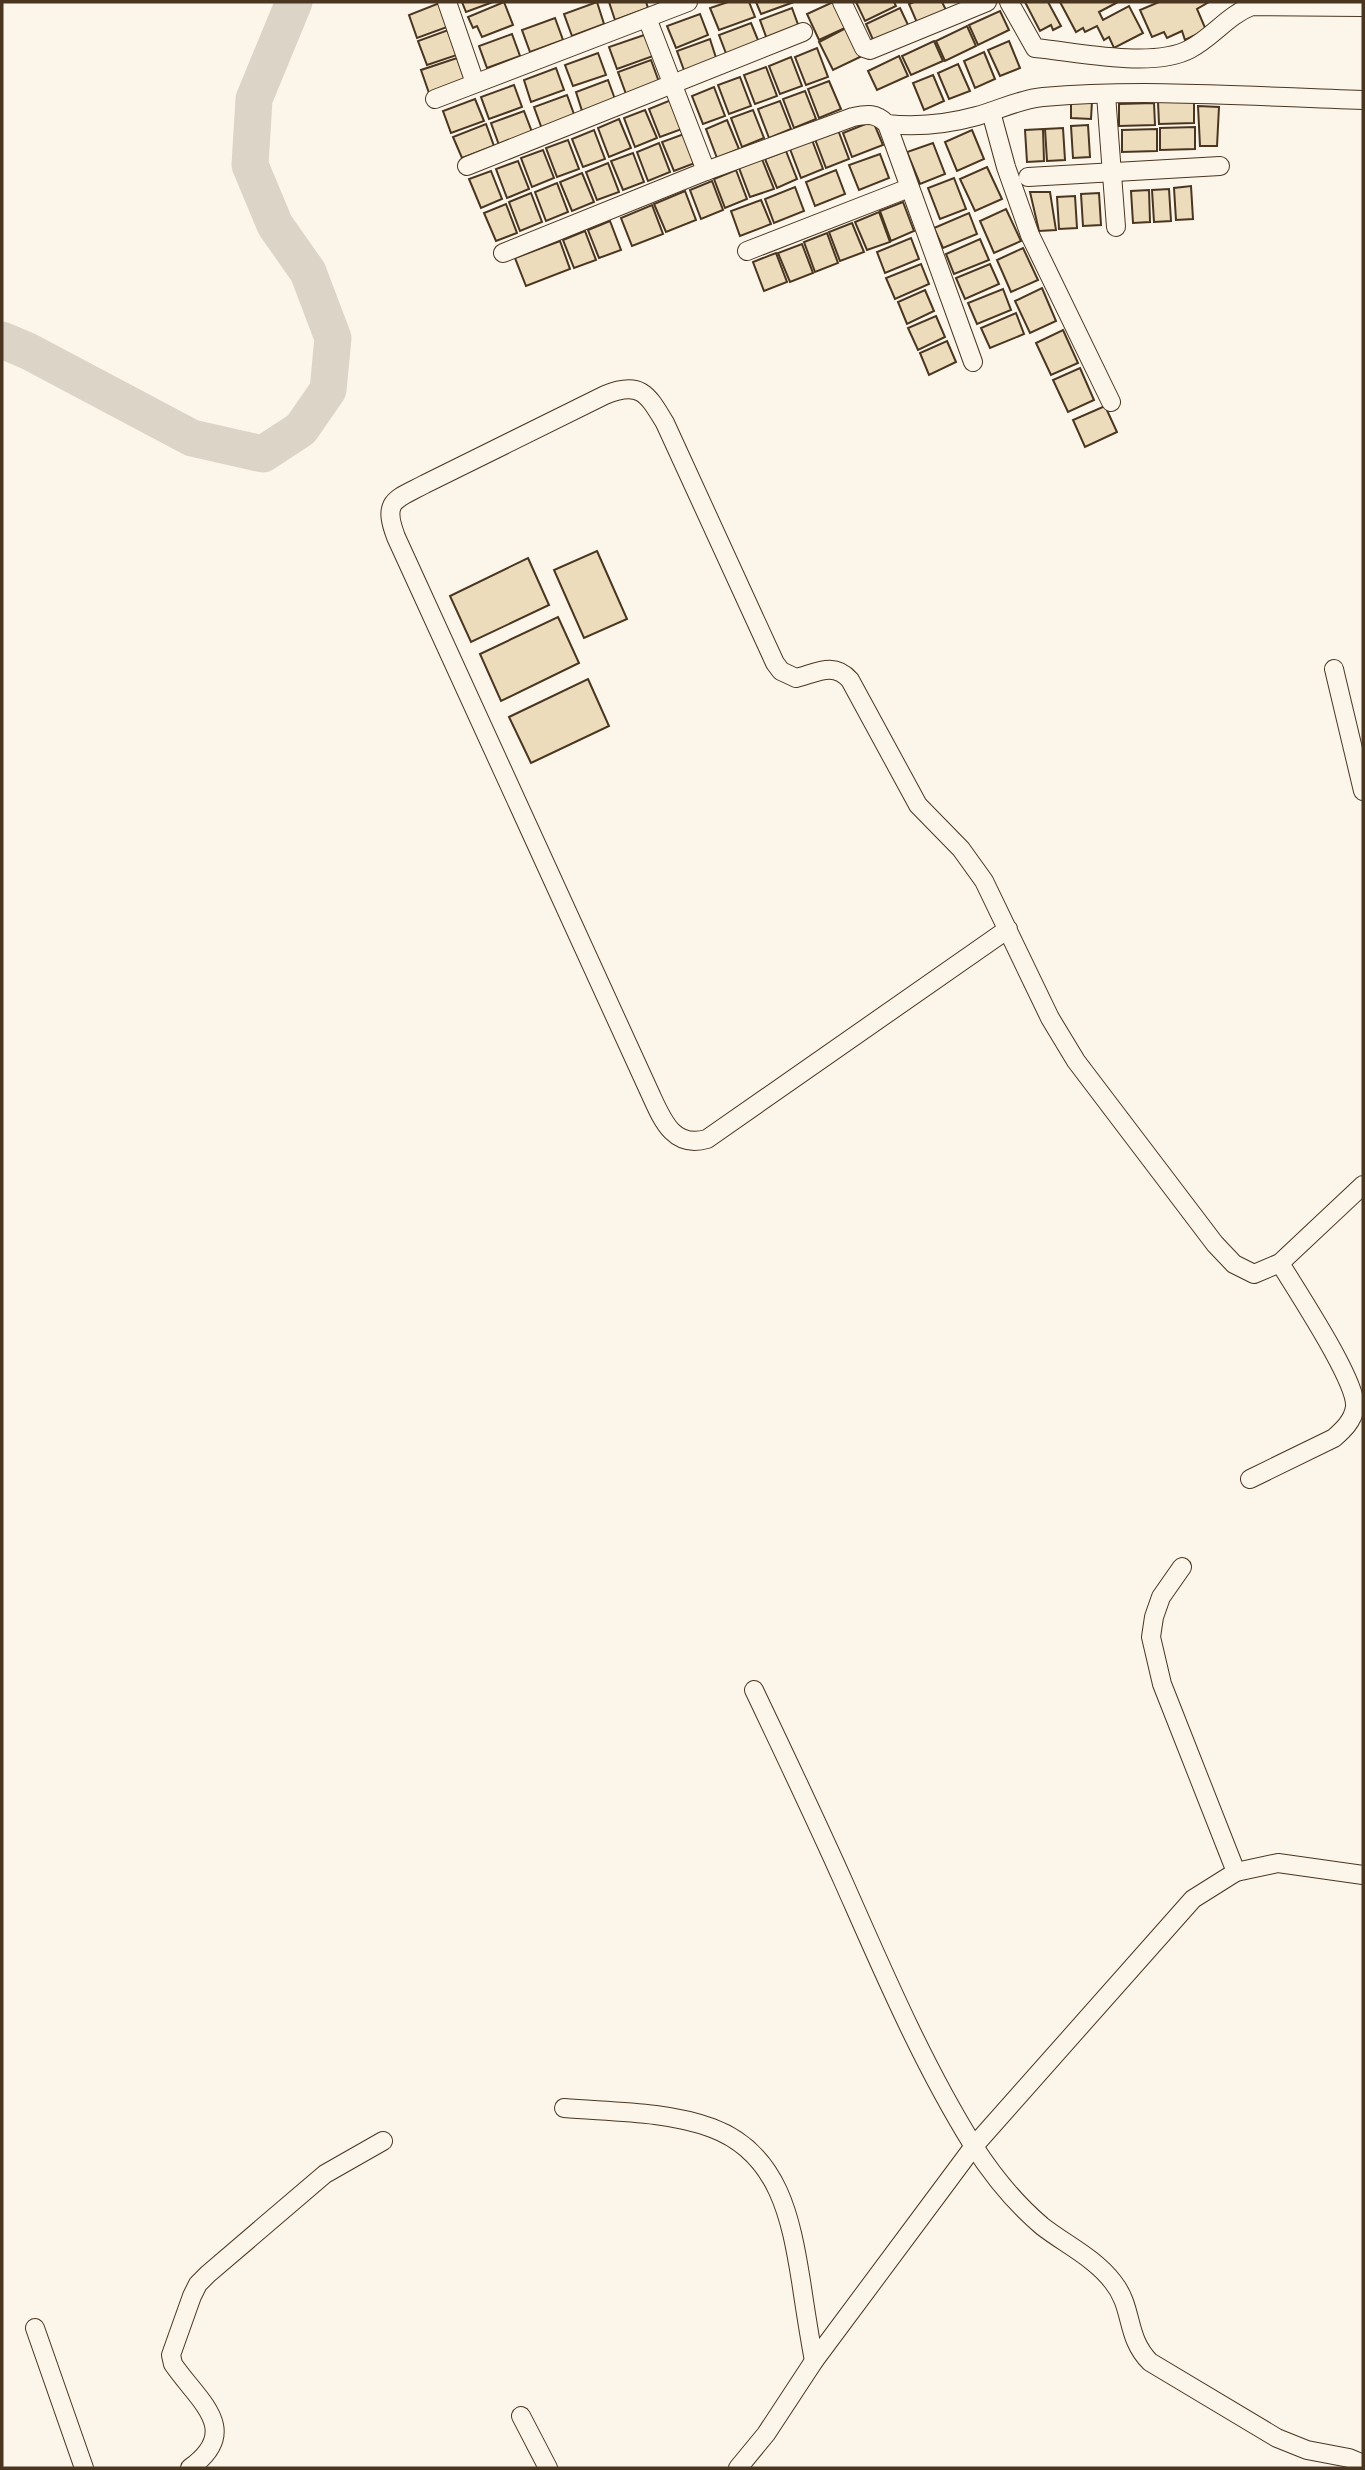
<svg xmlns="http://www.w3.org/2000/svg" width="1365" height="2470" viewBox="0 0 1365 2470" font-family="'Nunito Sans',sans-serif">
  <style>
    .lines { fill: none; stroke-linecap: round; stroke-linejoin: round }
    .river { stroke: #dcd4c6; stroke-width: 37 }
    .building { fill: #ecdcbc; stroke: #4a3520; stroke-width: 2 }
    .street-casing { stroke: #4a3520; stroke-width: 20 }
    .street { stroke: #fbf6e9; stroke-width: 18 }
  </style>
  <rect width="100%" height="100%" fill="#fbf6e9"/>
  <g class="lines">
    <polyline class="river" points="2,340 28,351 192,438 263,454 301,429 328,390 333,338 308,272 275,225 250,165 254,99 294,2"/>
  </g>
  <g class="building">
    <polygon points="442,2 450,26 417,38 409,15"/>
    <polygon points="462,2 493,2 466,12"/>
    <polygon points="504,2 513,25 482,37 477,26 473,28 468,17"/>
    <polygon points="597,2 604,24 572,36 564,14"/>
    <polygon points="609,2 646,2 648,8 615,20"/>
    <polygon points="728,2 749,2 755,17 719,30 710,8"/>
    <polygon points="756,2 794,2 761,14"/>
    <polygon points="833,2 845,28 819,40 807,14"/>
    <polygon points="856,2 894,2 896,6 865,21"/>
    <polygon points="914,2 942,2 947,12 918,25 909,4"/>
    <polygon points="1025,2 1048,2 1061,26 1053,30 1051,25 1040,31"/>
    <polygon points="1060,2 1118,2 1099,12 1103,20 1129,6 1143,33 1114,48 1109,37 1104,40 1097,26 1085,32 1083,28 1076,32"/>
    <polygon points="1159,2 1209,2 1197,9 1206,30 1185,40 1182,31 1167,38 1164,32 1152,37 1140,10"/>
    <polygon points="792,8 800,30 768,42 760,20"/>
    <polygon points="900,8 909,27 874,42 866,24"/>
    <polygon points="1000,11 1009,30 978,45 969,25"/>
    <polygon points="700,14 708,35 676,48 667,26"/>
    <polygon points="555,18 563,40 530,52 522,30"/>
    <polygon points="751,23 760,45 727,56 719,35"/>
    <polygon points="967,26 976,46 945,61 936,41"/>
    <polygon points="846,28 860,57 833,70 819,42"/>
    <polygon points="451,29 460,54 427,65 418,41"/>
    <polygon points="512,34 520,56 487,68 479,46"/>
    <polygon points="647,34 656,55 617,69 609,47"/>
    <polygon points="710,39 717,61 685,73 677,51"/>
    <polygon points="934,41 943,61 911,75 902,56"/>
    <polygon points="1009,41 1020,68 1000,76 988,50"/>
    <polygon points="817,48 828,77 806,85 795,57"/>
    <polygon points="984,52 995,79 975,88 964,61"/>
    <polygon points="598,53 606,75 573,86 565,65"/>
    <polygon points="899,56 908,76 877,90 868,71"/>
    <polygon points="791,57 802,86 780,94 769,66"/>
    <polygon points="457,58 465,80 429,93 421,70"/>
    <polygon points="651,60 659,82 626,94 618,72"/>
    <polygon points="958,64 970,91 949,99 938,73"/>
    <polygon points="766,67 777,96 755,104 744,75"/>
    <polygon points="556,68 564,90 531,102 524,80"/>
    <polygon points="933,75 944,101 924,110 913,83"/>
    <polygon points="740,77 751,106 729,114 718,85"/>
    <polygon points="608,80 616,102 583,114 576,92"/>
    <polygon points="829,81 841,109 819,118 808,89"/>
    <polygon points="514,85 522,107 489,119 481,97"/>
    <polygon points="714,87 725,116 703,124 692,96"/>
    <polygon points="805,91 816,119 794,128 783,99"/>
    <polygon points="567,95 575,117 542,129 534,107"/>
    <polygon points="475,99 484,121 451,133 443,111"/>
    <polygon points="671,100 682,129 660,137 649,109"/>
    <polygon points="780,101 791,129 769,138 758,109"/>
    <polygon points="1071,101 1092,101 1091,119 1071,118"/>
    <polygon points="1194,101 1194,123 1159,124 1158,102"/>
    <polygon points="1154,103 1155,125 1119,126 1119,104"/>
    <polygon points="1198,106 1219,107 1217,146 1200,146"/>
    <polygon points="645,110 657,138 635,147 624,118"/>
    <polygon points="753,110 764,138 742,147 731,118"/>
    <polygon points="524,111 532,132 499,145 491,123"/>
    <polygon points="619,119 631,148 609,157 598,128"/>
    <polygon points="727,120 739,149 717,158 706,129"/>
    <polygon points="873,121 883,145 852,157 843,133"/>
    <polygon points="486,124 494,146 462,158 453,137"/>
    <polygon points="1088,125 1090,157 1073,158 1071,126"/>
    <polygon points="1195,127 1195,149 1160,150 1160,128"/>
    <polygon points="1063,128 1065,160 1047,161 1045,129"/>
    <polygon points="1043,129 1044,161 1027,162 1025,130"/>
    <polygon points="1157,129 1157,151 1122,152 1122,130"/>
    <polygon points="594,130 605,159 583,167 572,139"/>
    <polygon points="838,130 849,159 826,168 815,139"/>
    <polygon points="972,130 984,159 957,171 945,142"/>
    <polygon points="684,134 695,163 674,171 662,142"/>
    <polygon points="568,140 579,169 557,177 546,148"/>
    <polygon points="812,140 823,169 801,178 790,149"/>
    <polygon points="659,143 670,172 648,181 637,152"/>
    <polygon points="933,143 945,174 920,184 907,152"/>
    <polygon points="543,150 554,178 532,187 521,158"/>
    <polygon points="786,151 797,179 777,188 765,159"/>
    <polygon points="633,153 644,182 623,190 611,161"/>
    <polygon points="880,154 889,178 859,190 849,165"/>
    <polygon points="762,159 774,189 750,197 739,168"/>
    <polygon points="518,161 529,189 507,198 496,169"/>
    <polygon points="608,163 619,192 597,200 586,172"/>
    <polygon points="987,167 1002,199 975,211 960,179"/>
    <polygon points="736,170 747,199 725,208 714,179"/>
    <polygon points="836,170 845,194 815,206 806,182"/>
    <polygon points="491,171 502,199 481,208 469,179"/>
    <polygon points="582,173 594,202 572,211 560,182"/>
    <polygon points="954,178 966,209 940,219 928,188"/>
    <polygon points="712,181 723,210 701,219 690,190"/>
    <polygon points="557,183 568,212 546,221 535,192"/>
    <polygon points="1191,186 1193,219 1176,220 1174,188"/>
    <polygon points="795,187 804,211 774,223 765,199"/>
    <polygon points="1169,189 1171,221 1154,222 1152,190"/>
    <polygon points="1149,190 1150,222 1133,223 1131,191"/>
    <polygon points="685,191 696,220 666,232 654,204"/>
    <polygon points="1030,192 1050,192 1056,230 1039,231"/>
    <polygon points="531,193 542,222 520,231 509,202"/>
    <polygon points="1099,193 1101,225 1083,226 1081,194"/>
    <polygon points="1075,196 1077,228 1059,229 1057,197"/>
    <polygon points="761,200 771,224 740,236 731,211"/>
    <polygon points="903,202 914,231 891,241 880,211"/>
    <polygon points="506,204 517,233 496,241 484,213"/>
    <polygon points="652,205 663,234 632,246 621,218"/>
    <polygon points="1006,209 1021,241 994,253 980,221"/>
    <polygon points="879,212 890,242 867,250 855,222"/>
    <polygon points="969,213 977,234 943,248 934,228"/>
    <polygon points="610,221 621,250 599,258 588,230"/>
    <polygon points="852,223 864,252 840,261 829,232"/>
    <polygon points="585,231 596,260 574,268 563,240"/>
    <polygon points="827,233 838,263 815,272 804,242"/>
    <polygon points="911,238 919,259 885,273 877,252"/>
    <polygon points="980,239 989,260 954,274 946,254"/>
    <polygon points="560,241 570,269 526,286 515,258"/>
    <polygon points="802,244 813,273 790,282 778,253"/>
    <polygon points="1023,248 1038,280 1011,292 997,260"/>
    <polygon points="776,253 787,282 764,291 753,262"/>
    <polygon points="921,264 929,284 895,299 886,278"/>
    <polygon points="990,264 999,284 965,299 956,278"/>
    <polygon points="1042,288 1056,321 1030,333 1015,301"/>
    <polygon points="1003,289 1011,310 977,324 968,303"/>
    <polygon points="925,290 934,311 907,324 898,302"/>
    <polygon points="1016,313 1024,334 990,348 981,328"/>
    <polygon points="936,316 945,337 918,350 908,328"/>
    <polygon points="1063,330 1078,363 1051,375 1036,343"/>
    <polygon points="947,341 956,362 929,375 920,353"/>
    <polygon points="1080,368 1094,400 1068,412 1053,380"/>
    <polygon points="1105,406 1117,432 1085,447 1073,420"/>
    <polygon points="597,551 627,619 584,638 554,570"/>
    <polygon points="528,558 549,605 471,642 450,596"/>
    <polygon points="558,617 579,663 501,701 480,654"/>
    <polygon points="588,679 609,726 531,763 509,717"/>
  </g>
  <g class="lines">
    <g class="street-casing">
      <g id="street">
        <polyline points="447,2 475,83"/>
        <polyline points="842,2 864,48 870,50 987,2"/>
        <path d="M1009 2 1035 48C1078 52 1153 69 1190 49 1213 37 1228 15 1252 6L1363 7"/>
        <polyline points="647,18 706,171"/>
        <polyline points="1106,95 1116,227"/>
        <polyline points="435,99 688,2"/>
        <polyline points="991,112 1006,167 1030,235 1111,402"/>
        <polyline points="887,124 973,362"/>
        <polyline points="467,166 803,32"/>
        <polyline points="1028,177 1220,166"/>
        <polyline points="747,251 909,188"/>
        <path d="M503 253 706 171 853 117C868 114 876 113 887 124 916 127 948 124 977 116 999 110 1020 99 1043 97 1147 88 1259 97 1363 100"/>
        <polyline points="1334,669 1363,791"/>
        <path d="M1008 929 707 1139C673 1149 662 1119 650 1093L396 537C382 500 395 500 425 484L605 395C641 380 648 395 665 423L775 663 781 671 796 678C816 673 834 661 850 680L918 805 961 849 984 881 1050 1018 1076 1061 1215 1244 1234 1264 1254 1274 1280 1263 1363 1185"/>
        <path d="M1250 1479 1334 1438C1343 1430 1353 1421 1355 1407 1357 1381 1296 1290 1280 1263"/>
        <polyline points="1182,1567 1161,1597 1154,1617 1151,1637 1162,1684 1236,1872"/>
        <path d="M754 1690C785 1755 815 1818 844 1883 883 1971 922 2063 973 2145 991 2173 1016 2204 1042 2226 1065 2244 1095 2258 1113 2282 1134 2308 1125 2337 1150 2362L1277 2438 1307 2450 1349 2458 1363 2464"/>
        <path d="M564 2108C612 2112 666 2111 712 2128 779 2153 791 2219 801 2281 805 2308 809 2334 814 2361"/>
        <polyline points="35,2328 84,2468"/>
        <polyline points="521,2416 548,2468"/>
        <path d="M190 2468C243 2430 198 2401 173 2364L171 2355 192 2296 198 2284 208 2274 325 2174 383 2141"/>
        <polyline points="738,2468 766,2434 814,2361 974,2146 1193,1899 1236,1872 1278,1863 1363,1875"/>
      </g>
    </g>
    <use href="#street" class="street"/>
  </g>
  <rect width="1365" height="2470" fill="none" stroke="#4a3520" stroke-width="7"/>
</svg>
